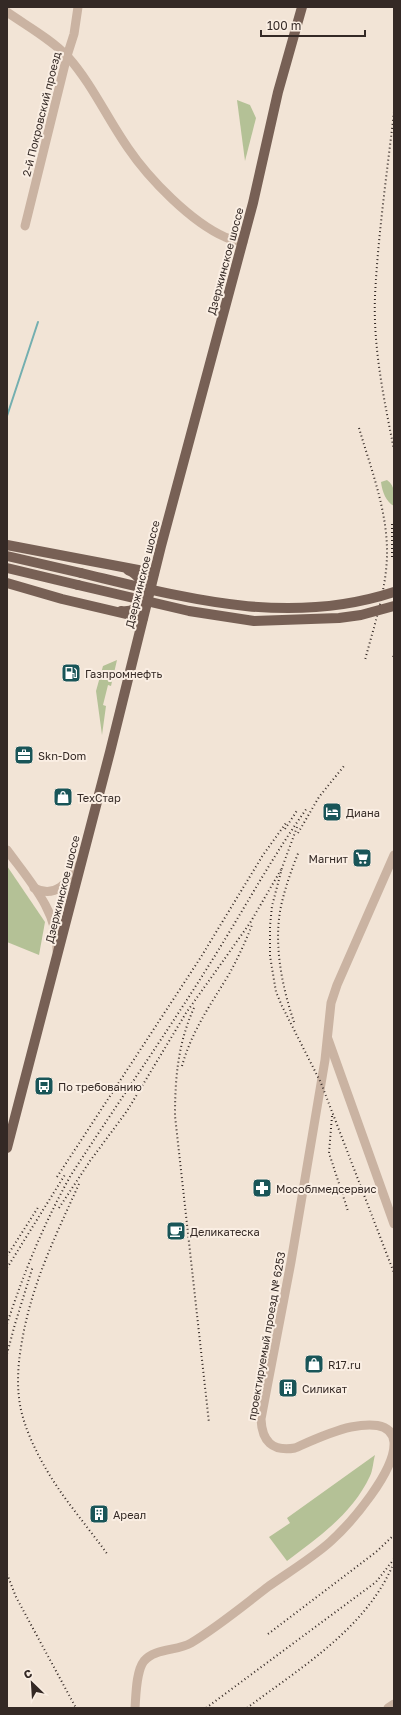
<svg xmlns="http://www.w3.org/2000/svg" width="401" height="1715" viewBox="0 0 401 1715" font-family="'Golos Text',sans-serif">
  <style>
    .green { fill: #b4c196 }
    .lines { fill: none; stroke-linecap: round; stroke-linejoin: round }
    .stream { stroke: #74afb0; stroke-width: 2 }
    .minor { stroke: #cab3a2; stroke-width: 9 }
    .major { stroke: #776055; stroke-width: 10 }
    .rail { stroke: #342925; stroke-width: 2; stroke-dasharray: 1 3; stroke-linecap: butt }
    .major-bridge { stroke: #776055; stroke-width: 10 }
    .labels { text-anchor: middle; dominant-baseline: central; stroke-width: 4; stroke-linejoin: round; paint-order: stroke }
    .street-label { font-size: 11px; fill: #342925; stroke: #faeee3 }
    .poi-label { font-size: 11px; fill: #342925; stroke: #faeee3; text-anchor: start }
  </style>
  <rect width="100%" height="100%" fill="#f2e4d6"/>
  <g class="green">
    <polygon points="237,100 250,105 256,118 245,161"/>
    <path d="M387 480C396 486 394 496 394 506 386 502 382 491 381 482Z"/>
    <polygon points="117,660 111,686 108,685 103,705 106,706 102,735 96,691 103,666"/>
    <polygon points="7,866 45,922 39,955 7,942"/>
    <path d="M375 1455C373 1462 373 1470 370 1476 353 1513 319 1537 287 1561L269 1537 290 1523 287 1518Z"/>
  </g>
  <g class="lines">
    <polyline class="stream" points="7,416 38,322"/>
    <g class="minor">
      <path d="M7 12C27 26 51 39 68 57 92 84 107 118 128 148 149 179 191 222 225 237 231 240 237 241 243 242"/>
      <polyline points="25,226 67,56 74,34 78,7"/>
      <path d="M7 850C28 879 59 912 57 951"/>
      <path d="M34 888C56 899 68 882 79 865"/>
      <polyline points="328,1039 394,1224"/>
      <path d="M135 1708C136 1695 136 1671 144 1661 155 1648 178 1651 191 1643 219 1626 244 1605 269 1586 289 1572 312 1558 330 1542 351 1523 396 1471 394 1442 392 1421 366 1424 351 1427 332 1431 313 1440 295 1448 272 1452 262 1441 261 1419L291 1262 325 1060 331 1003 337 985 394 855"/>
      <polyline points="388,1708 394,1704"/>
    </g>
    <g class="major">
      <polyline points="7,545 154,573"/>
      <polyline points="7,556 81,573"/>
      <polyline points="7,568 78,585"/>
      <polyline points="7,583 62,599 143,618"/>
      <path d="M121 611C145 615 153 580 128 570"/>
      <polyline points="7,1148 110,752 161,546 253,203 278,92 302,7"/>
    </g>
    <g class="rail">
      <path d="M394 112C387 173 378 235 375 296 373 348 384 399 394 450"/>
      <path d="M359 428C371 469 388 512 387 556 386 591 374 626 365 660"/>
      <polyline points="392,524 392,557"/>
      <polyline points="393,657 394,655"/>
      <polyline points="297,827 282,868 272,906 270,926 270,956 276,992 282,1006 321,1083 394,1273"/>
      <polyline points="285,829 298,809"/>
      <polyline points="298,833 319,797 344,766"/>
      <path d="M194 1008C178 1043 175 1078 175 1116L209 1423"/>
      <path d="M294 1022C281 984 272 937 283 898 287 882 293 866 299 851"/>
      <path d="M182 1066C192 1031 209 1007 228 976 237 960 245 943 252 925"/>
      <polyline points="332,1116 329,1153 348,1211"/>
      <polyline points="57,1177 201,957 263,855 286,823"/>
      <path d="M79 1184C55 1237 32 1283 22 1341 18 1363 16 1387 21 1410 25 1427 32 1443 40 1458 58 1493 85 1523 108 1555"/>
      <polyline points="59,1208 90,1161 127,1111 186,1013 250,923 282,868"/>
      <polyline points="7,1256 39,1206"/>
      <polyline points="7,1268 66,1173"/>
      <path d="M7 1324C24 1272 44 1223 71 1175 117 1104 166 1034 211 962 243 911 272 857 307 808"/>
      <polyline points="7,1354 15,1324 33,1266"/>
      <polyline points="7,1574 16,1597 76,1708"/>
      <polyline points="268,1634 376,1552 394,1535"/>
      <polyline points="206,1708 376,1582 394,1559"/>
      <path d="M247 1708C300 1668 364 1630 392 1567"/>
    </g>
    <g class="major-bridge">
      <path d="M81 573C186 598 287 627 394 592"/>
      <polyline points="78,585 189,611 254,621 339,618 361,615 394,606"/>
    </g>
  </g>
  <defs>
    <g id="fuel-square" transform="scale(1)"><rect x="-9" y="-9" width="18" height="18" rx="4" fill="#195558" stroke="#faeee3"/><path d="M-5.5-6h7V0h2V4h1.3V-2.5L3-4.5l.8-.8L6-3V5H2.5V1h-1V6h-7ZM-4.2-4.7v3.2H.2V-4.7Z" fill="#fff"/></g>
    <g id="office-square" transform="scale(1)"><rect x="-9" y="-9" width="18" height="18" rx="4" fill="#195558" stroke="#faeee3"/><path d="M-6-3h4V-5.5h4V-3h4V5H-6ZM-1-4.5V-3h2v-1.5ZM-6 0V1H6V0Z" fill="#fff"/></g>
    <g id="shop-square" transform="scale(1)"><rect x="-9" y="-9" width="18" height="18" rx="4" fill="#195558" stroke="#faeee3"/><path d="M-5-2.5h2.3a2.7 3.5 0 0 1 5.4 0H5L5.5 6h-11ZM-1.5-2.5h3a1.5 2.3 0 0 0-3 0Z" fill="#fff"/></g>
    <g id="hotel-square" transform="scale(1)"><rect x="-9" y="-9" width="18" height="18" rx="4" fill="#195558" stroke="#faeee3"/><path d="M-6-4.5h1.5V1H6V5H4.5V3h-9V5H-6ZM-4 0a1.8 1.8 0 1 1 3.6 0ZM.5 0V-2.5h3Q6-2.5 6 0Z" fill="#fff"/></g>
    <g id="supermarket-square" transform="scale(1)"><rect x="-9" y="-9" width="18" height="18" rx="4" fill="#195558" stroke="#faeee3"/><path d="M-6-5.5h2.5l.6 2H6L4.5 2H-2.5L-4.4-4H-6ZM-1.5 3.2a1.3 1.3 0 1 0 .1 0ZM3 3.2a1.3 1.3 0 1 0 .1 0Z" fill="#fff"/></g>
    <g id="bus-square" transform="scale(1)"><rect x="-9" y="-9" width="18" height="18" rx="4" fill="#195558" stroke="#faeee3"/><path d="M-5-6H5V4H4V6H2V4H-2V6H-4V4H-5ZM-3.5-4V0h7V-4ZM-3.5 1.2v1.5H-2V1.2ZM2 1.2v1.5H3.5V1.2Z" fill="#fff"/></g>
    <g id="pharmacy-square" transform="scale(1)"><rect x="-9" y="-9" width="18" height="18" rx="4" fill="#195558" stroke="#faeee3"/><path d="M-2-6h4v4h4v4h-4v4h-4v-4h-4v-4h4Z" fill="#fff"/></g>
    <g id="cafe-square" transform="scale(1)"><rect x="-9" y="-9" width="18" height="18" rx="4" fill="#195558" stroke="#faeee3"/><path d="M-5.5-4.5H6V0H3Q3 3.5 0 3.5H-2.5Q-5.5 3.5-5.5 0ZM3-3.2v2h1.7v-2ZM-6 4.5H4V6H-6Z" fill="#fff"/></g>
    <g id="building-square" transform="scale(1)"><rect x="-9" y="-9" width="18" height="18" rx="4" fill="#195558" stroke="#faeee3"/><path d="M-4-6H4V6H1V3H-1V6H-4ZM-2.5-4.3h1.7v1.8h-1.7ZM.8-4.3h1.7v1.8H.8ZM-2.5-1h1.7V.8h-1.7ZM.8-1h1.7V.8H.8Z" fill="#fff"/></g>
  </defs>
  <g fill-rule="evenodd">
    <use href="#fuel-square" x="71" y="673"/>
    <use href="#office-square" x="24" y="755"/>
    <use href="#shop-square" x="63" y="797"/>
    <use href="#hotel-square" x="332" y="812"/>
    <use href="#supermarket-square" x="362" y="858"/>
    <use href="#bus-square" x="44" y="1086"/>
    <use href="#pharmacy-square" x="262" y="1188"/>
    <use href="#cafe-square" x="176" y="1231"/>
    <use href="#shop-square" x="314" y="1364"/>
    <use href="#building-square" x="288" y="1388"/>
    <use href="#building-square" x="99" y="1514"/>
  </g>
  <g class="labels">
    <g class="street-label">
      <text transform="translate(41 114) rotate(-76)">2-й Покровский проезд</text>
      <text transform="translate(225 261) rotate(-75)">Дзержинское шоссе</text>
      <text transform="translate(142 574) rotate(-76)">Дзержинское шоссе</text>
      <text transform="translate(62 889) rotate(-76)">Дзержинское шоссе</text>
      <text transform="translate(266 1336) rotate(-80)">проектируемый проезд № 6253</text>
    </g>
    <g class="poi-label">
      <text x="85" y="673">Газпромнефть</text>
      <text x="38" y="755">Skn-Dom</text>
      <text x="77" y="797">ТехСтар</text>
      <text x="346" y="812">Диана</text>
      <text x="348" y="858" text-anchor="end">Магнит</text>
      <text x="58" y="1086">По требованию</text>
      <text x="276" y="1188">Мособлмедсервис</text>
      <text x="190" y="1231">Деликатеска</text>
      <text x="328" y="1364">R17.ru</text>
      <text x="302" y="1388">Силикат</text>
      <text x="113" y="1514">Ареал</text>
    </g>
  </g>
  <rect width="401" height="1715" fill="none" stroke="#342925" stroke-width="16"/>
  <g transform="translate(32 1683) rotate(335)" stroke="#faeee3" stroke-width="3" paint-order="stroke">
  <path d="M0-3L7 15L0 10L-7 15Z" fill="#342925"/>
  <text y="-6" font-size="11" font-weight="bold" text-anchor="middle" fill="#342925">С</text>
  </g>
  <path d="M261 30v6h104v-6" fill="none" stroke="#342925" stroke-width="2"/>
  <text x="267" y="30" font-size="12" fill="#342925" stroke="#faeee3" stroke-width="3" paint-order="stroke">100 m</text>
</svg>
